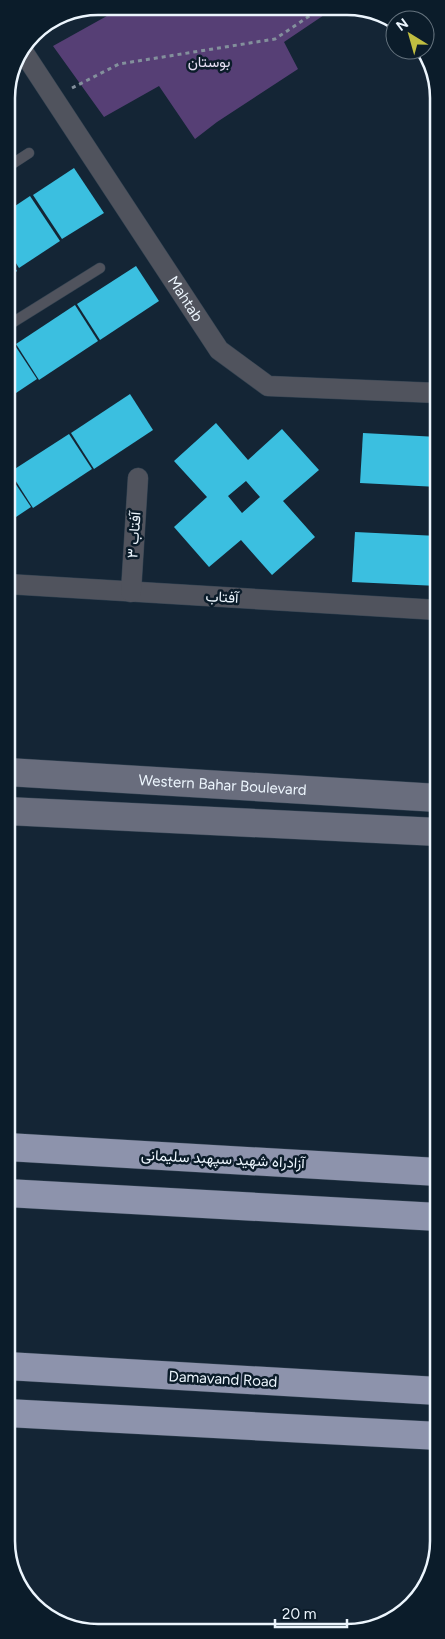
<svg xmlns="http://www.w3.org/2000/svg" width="445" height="1639" viewBox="0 0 445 1639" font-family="Figtree,Vazirmatn,sans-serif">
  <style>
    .green { fill: #563f75 }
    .building { fill: #3bbfe0; fill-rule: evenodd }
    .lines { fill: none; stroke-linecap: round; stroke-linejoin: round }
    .lane-casing { stroke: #324251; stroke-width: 11 }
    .street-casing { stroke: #324251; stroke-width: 21 }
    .secondary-casing { stroke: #324251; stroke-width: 29 }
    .highway-casing { stroke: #324251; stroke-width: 29 }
    .path { stroke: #83909c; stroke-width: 3; stroke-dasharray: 4 4; stroke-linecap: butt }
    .lane { stroke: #50535d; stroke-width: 10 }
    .street { stroke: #50535d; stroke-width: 20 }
    .secondary { stroke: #696d7d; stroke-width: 28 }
    .highway { stroke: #8d93ac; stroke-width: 28 }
    .labels { text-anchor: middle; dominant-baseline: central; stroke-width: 5; stroke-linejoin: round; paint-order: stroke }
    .park-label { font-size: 15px; fill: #e4ddf2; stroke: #0b1c2a }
    .street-label { font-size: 15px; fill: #ecf5fd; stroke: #0b1c2a }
    .rim { fill: none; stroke: #ecf5fd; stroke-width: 2.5 }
  </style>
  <rect width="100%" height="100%" fill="#142535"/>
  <polygon class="green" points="123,7 333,9 284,42 298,69 217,122 195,139 159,86 104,117 53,46"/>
  <g class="building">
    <polygon points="74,168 104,213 62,239 33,195"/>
    <polygon points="30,196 60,241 19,268 7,249 6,212"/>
    <polygon points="7,255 17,271 7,279"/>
    <polygon points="136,266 159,301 100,340 77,304"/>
    <polygon points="75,305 98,341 39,380 16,344"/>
    <polygon points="14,344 37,379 7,399 7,348"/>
    <polygon points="130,394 153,430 94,469 71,433"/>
    <path d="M216 423 248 460 282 429 319 470 283 501 315 537 272 575 241 540 209 567 174 527 207 497 174 461ZM246 481 260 497 242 513 228 496Z"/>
    <polygon points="363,433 438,437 438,487 360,483"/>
    <polygon points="69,434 92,469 33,508 10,472"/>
    <polygon points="7,471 31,507 7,523"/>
    <polygon points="355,532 438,536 438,586 352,582"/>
  </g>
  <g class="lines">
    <g class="lane-casing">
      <g id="lane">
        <polyline points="6,168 29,153"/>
        <polyline points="7,326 100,268"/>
        <polyline points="79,1630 87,1631"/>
      </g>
    </g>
    <g class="street-casing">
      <g id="street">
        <path id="s1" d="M24 53 219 350 268 386 438 393"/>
        <polyline points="7,584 438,610"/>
        <polyline points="131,592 138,478"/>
      </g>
    </g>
    <g class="secondary-casing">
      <g id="secondary">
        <path id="s2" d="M7 772 438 798"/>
        <polyline points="7,811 438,832"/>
      </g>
    </g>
    <g class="highway-casing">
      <g id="highway">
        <polyline points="7,1147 438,1172"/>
        <polyline points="7,1193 438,1217"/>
        <polyline points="7,1366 438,1391"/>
        <polyline points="7,1413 439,1436"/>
      </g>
    </g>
    <polyline class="path" points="72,88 119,64 275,39 320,9"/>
    <use href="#lane" class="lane"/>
    <use href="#street" class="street"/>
    <use href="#secondary" class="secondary"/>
    <use href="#highway" class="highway"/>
  </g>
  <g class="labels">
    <g class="park-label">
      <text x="209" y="62">بوستان</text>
    </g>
    <g class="street-label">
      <text stroke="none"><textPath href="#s1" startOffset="294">Mahtab</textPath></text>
      <text transform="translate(134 535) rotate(-86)">آفتاب ۳</text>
      <text transform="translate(222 597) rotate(3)">آفتاب</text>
      <text stroke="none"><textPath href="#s2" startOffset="216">Western Bahar Boulevard</textPath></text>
      <text transform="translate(223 1159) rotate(3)">آزادراه شهید سپهبد سلیمانی</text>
      <text transform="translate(223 1379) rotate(3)">Damavand Road</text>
    </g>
  </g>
  <path d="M0 0H445V1639H0ZM98 15H347A83 83 0 0 1 430 98V1541A83 83 0 0 1 347 1624H98A83 83 0 0 1 15 1541V98A83 83 0 0 1 98 15Z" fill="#0b1c2a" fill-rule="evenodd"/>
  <path class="rim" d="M98 15H347A83 83 0 0 1 430 98V1541A83 83 0 0 1 347 1624H98A83 83 0 0 1 15 1541V98A83 83 0 0 1 98 15Z"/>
  <g transform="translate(410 35) rotate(323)"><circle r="24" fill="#0b1c2a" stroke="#65737e"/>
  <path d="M0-4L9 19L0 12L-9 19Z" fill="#c0be41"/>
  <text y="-8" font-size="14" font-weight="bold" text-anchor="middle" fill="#ecf5fd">N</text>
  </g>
  <path d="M275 1619v8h72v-8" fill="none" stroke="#ecf5fd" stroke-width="2.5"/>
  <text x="282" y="1619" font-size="15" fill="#ecf5fd" stroke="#0b1c2a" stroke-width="4" paint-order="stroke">20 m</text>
</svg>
